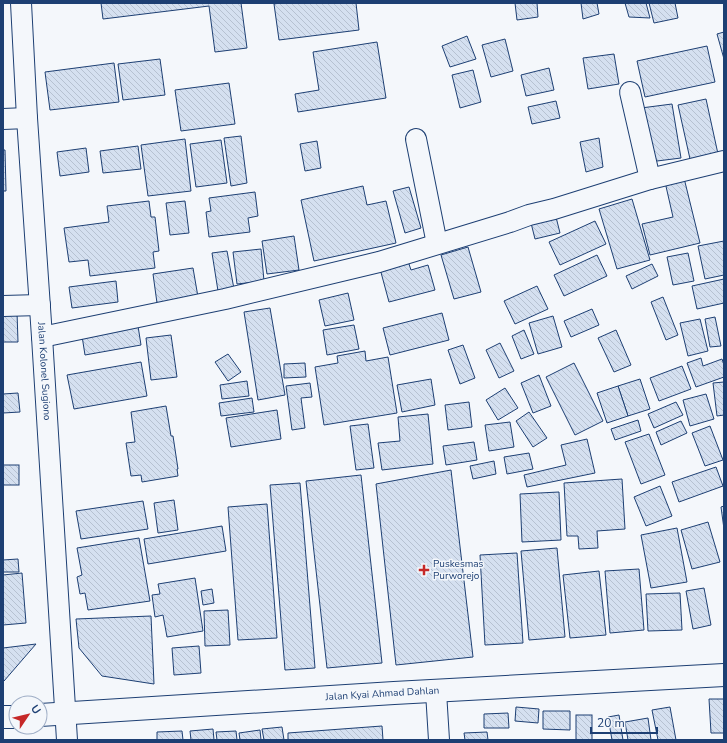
<svg xmlns="http://www.w3.org/2000/svg" width="727" height="743" viewBox="0 0 727 743" font-family="'Nunito Sans',sans-serif">
  <style>
    .building { fill: url(#building-back-hatch); stroke: #1d3f73 }
    .lines { fill: none; stroke-linecap: round; stroke-linejoin: round }
    .street-casing { stroke: #1d3f73; stroke-width: 22 }
    .secondary-casing { stroke: #1d3f73; stroke-width: 24 }
    .street { stroke: #f4f7fb; stroke-width: 20 }
    .secondary { stroke: #f4f7fb; stroke-width: 22 }
    .poi-dot { fill: #c62828; stroke: #f4f7fb; stroke-width: 1.5 }
    .labels { text-anchor: middle; dominant-baseline: central; stroke-width: 3; stroke-linejoin: round; paint-order: stroke }
    .street-label { font-size: 10px; fill: #1d3f73; stroke: #f4f7fb }
    .poi-label { font-size: 10px; fill: #1d3f73; stroke: #f4f7fb; text-anchor: start }
  </style>
  <defs>
    <pattern id="building-back-hatch" width="6" height="6" patternUnits="userSpaceOnUse"><rect width="6" height="6" fill="#d5e0f0"/><path d="M-1 5l2 2M0 0l6 6M5-1l2 2" fill="none" stroke="#b6c1d1"/></pattern>
  </defs>
  <rect width="100%" height="100%" fill="#f4f7fb"/>
  <g class="building">
    <polygon points="101,3 241,3 247,48 215,52 209,6 103,19"/>
    <polygon points="280,3 356,3 359,30 279,40 274,4"/>
    <polygon points="515,3 537,3 538,17 517,20"/>
    <polygon points="581,3 597,3 599,14 583,19"/>
    <polygon points="625,3 646,3 650,18 629,17"/>
    <polygon points="649,3 675,3 678,18 654,23"/>
    <polygon points="724,32 724,59 717,34"/>
    <polygon points="467,36 476,59 450,67 442,46"/>
    <polygon points="505,39 513,71 491,77 482,45"/>
    <polygon points="377,42 386,98 298,112 295,94 319,90 313,52"/>
    <polygon points="707,46 715,82 645,97 637,61"/>
    <polygon points="614,54 619,84 588,89 583,58"/>
    <polygon points="160,59 165,95 123,100 118,64"/>
    <polygon points="114,63 119,102 50,110 45,72"/>
    <polygon points="549,68 554,90 526,96 521,75"/>
    <polygon points="473,70 481,102 460,108 452,75"/>
    <polygon points="229,83 235,124 181,131 175,90"/>
    <polygon points="706,99 718,154 690,159 678,105"/>
    <polygon points="556,101 560,118 532,124 528,107"/>
    <polygon points="672,104 681,158 649,162 641,108"/>
    <polygon points="241,136 247,183 231,186 224,138"/>
    <polygon points="599,138 603,167 586,172 580,142"/>
    <polygon points="185,139 191,191 148,196 141,145"/>
    <polygon points="221,140 227,183 196,187 190,144"/>
    <polygon points="317,141 321,168 305,171 300,144"/>
    <polygon points="138,146 141,169 103,173 100,151"/>
    <polygon points="86,148 89,172 60,176 57,152"/>
    <polygon points="3,150 5,150 6,191 3,191"/>
    <polygon points="684,178 700,243 650,255 642,224 673,217 665,182"/>
    <polygon points="363,186 367,205 386,201 396,243 314,261 301,200"/>
    <polygon points="409,187 421,228 405,233 393,191"/>
    <polygon points="255,192 258,216 248,218 250,232 209,237 206,212 211,211 209,198"/>
    <polygon points="632,199 650,260 617,269 599,209"/>
    <polygon points="149,201 151,217 155,217 159,251 153,252 155,268 90,276 88,260 69,262 64,228 109,222 107,206"/>
    <polygon points="185,201 189,233 170,235 166,203"/>
    <polygon points="554,209 560,233 535,239 529,215"/>
    <polygon points="595,221 606,244 560,265 549,242"/>
    <polygon points="294,236 299,270 267,274 262,241"/>
    <polygon points="724,241 724,275 705,279 698,246"/>
    <polygon points="468,247 481,292 454,299 441,255"/>
    <polygon points="261,249 264,281 237,284 233,252"/>
    <polygon points="227,251 234,289 218,291 212,253"/>
    <polygon points="688,253 694,281 673,285 667,257"/>
    <polygon points="597,255 607,276 564,296 554,275"/>
    <polygon points="407,258 411,270 428,265 435,290 389,302 379,265"/>
    <polygon points="652,264 658,276 632,289 626,276"/>
    <polygon points="193,268 198,297 157,303 153,274"/>
    <polygon points="724,279 724,303 697,309 692,286"/>
    <polygon points="116,281 118,302 72,308 69,287"/>
    <polygon points="537,286 548,309 515,324 504,301"/>
    <polygon points="348,293 354,320 325,326 319,300"/>
    <polygon points="663,297 678,335 666,340 651,302"/>
    <polygon points="270,308 285,395 258,400 244,312"/>
    <polygon points="592,309 599,325 571,337 564,321"/>
    <polygon points="3,312 17,312 18,342 3,342"/>
    <polygon points="442,313 449,340 390,355 383,328"/>
    <polygon points="553,316 562,347 538,354 529,323"/>
    <polygon points="715,317 721,346 710,347 705,319"/>
    <polygon points="700,319 708,351 688,356 680,323"/>
    <polygon points="354,325 359,349 327,355 323,330"/>
    <polygon points="138,326 141,345 85,355 82,336"/>
    <polygon points="524,330 534,354 521,359 512,336"/>
    <polygon points="616,330 631,365 614,372 598,338"/>
    <polygon points="171,335 177,377 151,380 146,338"/>
    <polygon points="500,343 514,371 499,378 486,350"/>
    <polygon points="463,345 475,378 460,384 448,350"/>
    <polygon points="365,351 366,361 388,357 397,413 324,425 315,367 338,363 337,356"/>
    <polygon points="228,354 241,372 228,381 215,362"/>
    <polygon points="701,358 703,366 722,359 724,365 724,377 696,387 687,363"/>
    <polygon points="141,362 147,396 74,409 67,375"/>
    <polygon points="305,363 306,377 284,378 284,364"/>
    <polygon points="574,363 603,421 575,435 546,377"/>
    <polygon points="682,366 691,389 659,401 650,378"/>
    <polygon points="539,375 551,406 533,413 521,383"/>
    <polygon points="431,379 435,405 402,412 397,385"/>
    <polygon points="640,379 650,409 628,416 618,386"/>
    <polygon points="247,381 249,396 222,399 220,385"/>
    <polygon points="724,382 724,415 717,416 713,383"/>
    <polygon points="310,383 312,397 301,398 305,428 292,430 286,386"/>
    <polygon points="618,386 628,416 607,423 597,393"/>
    <polygon points="505,388 518,408 498,420 486,400"/>
    <polygon points="18,393 20,412 3,413 3,394"/>
    <polygon points="706,394 714,419 690,426 683,400"/>
    <polygon points="252,398 254,412 221,416 219,403"/>
    <polygon points="469,402 472,427 448,430 445,405"/>
    <polygon points="676,402 683,415 654,428 648,414"/>
    <polygon points="166,406 171,436 173,436 178,469 177,469 178,476 142,482 141,475 131,476 126,443 135,442 131,412"/>
    <polygon points="277,410 281,439 231,447 226,418"/>
    <polygon points="529,412 547,438 533,447 516,421"/>
    <polygon points="428,414 433,464 382,470 378,443 400,441 398,417"/>
    <polygon points="638,420 641,431 615,440 611,429"/>
    <polygon points="681,421 687,433 661,445 656,432"/>
    <polygon points="510,422 514,447 489,451 485,425"/>
    <polygon points="368,424 374,468 356,470 350,426"/>
    <polygon points="710,426 723,460 705,466 692,433"/>
    <polygon points="649,434 665,475 641,484 625,442"/>
    <polygon points="587,439 595,473 527,487 524,475 566,465 561,445"/>
    <polygon points="474,442 477,460 446,465 443,446"/>
    <polygon points="529,453 533,469 507,474 504,457"/>
    <polygon points="494,461 496,474 473,479 470,466"/>
    <rect x="3" y="465" width="16" height="20"/>
    <polygon points="716,467 723,486 679,502 672,482"/>
    <polygon points="451,470 473,657 396,665 376,484"/>
    <polygon points="361,475 382,663 327,668 306,481"/>
    <polygon points="622,479 625,529 597,531 598,548 579,549 578,536 567,536 564,483"/>
    <polygon points="300,483 315,668 285,670 270,485"/>
    <polygon points="660,486 672,516 646,526 634,497"/>
    <polygon points="559,492 561,540 522,542 520,494"/>
    <polygon points="174,500 178,530 158,533 154,503"/>
    <polygon points="143,501 148,529 81,539 76,511"/>
    <polygon points="267,504 277,638 238,640 228,507"/>
    <polygon points="724,506 724,529 721,507"/>
    <polygon points="708,522 720,562 692,569 681,530"/>
    <polygon points="222,526 226,551 148,564 144,539"/>
    <polygon points="677,528 687,582 651,588 641,535"/>
    <polygon points="139,538 150,601 88,610 85,593 80,594 77,577 82,575 77,548"/>
    <polygon points="557,548 565,637 529,640 521,551"/>
    <polygon points="517,553 523,643 485,645 480,555"/>
    <polygon points="18,559 19,572 3,572 3,560"/>
    <polygon points="639,569 644,630 610,633 605,571"/>
    <polygon points="599,571 606,635 570,638 563,575"/>
    <polygon points="22,573 26,623 3,625 3,575"/>
    <polygon points="195,578 203,631 167,637 163,615 155,617 152,595 160,594 158,584"/>
    <polygon points="704,588 711,625 693,629 686,591"/>
    <polygon points="212,589 214,603 203,605 201,591"/>
    <polygon points="680,593 682,630 648,631 646,594"/>
    <polygon points="228,610 230,645 205,646 204,611"/>
    <polygon points="151,616 154,684 102,676 79,648 76,619"/>
    <polygon points="36,644 4,681 3,681 3,648"/>
    <polygon points="199,646 201,673 174,675 172,648"/>
    <polygon points="709,699 724,699 724,733 711,733"/>
    <polygon points="516,707 539,709 538,723 515,721"/>
    <polygon points="670,707 676,740 658,740 652,710"/>
    <polygon points="543,711 570,711 570,730 543,729"/>
    <polygon points="508,713 509,728 484,728 484,714"/>
    <rect x="576" y="715" width="16" height="25"/>
    <polygon points="619,715 623,740 612,740 608,717"/>
    <polygon points="648,718 651,740 628,740 625,722"/>
    <polygon points="382,726 383,740 288,740 288,733"/>
    <polygon points="282,727 284,740 264,740 262,729"/>
    <polygon points="213,729 214,740 191,740 190,731"/>
    <polygon points="260,730 261,740 240,740 239,733"/>
    <polygon points="182,731 183,740 157,740 157,732"/>
    <polygon points="236,731 237,740 217,740 216,732"/>
    <polygon points="487,732 488,740 465,740 464,733"/>
  </g>
  <g class="lines">
    <g class="street-casing">
      <g id="street">
        <path id="s1" d="M21 3 27 118 42 337 67 740"/>
        <polyline points="630,92 650,179"/>
        <polyline points="3,119 27,118"/>
        <polyline points="416,139 437,244"/>
        <polyline points="3,306 40,305"/>
        <polyline points="42,337 225,299 379,262 510,222 529,215 554,209 650,179 724,161"/>
        <polyline points="436,692 439,740"/>
      </g>
    </g>
    <g class="secondary-casing">
      <g id="secondary">
        <path id="s2" d="M40 715 394 693 724 675"/>
        <polyline points="3,717 16,717"/>
      </g>
    </g>
    <use href="#street" class="street"/>
    <use href="#secondary" class="secondary"/>
  </g>
  <path class="poi-dot" d="M422 564h4v4h4v4h-4v4h-4v-4h-4v-4h4z"/>
  <g class="labels">
    <g class="street-label">
      <text stroke="none"><textPath href="#s1" startOffset="369">Jalan Kolonel Sugiono</textPath></text>
      <text stroke="none"><textPath href="#s2" startOffset="343">Jalan Kyai Ahmad Dahlan</textPath></text>
    </g>
    <g class="poi-label">
      <text x="433" y="564">Puskesmas<tspan x="433" dy="12">Purworejo</tspan></text>
    </g>
  </g>
  <rect width="727" height="743" fill="none" stroke="#1d3f73" stroke-width="8"/>
  <g transform="translate(28 715) rotate(55)"><circle r="19" fill="#f4f7fb" stroke="#9eadc5"/>
  <path d="M0-3L7 15L0 10L-7 15Z" fill="#c62828"/>
  <text y="-6" font-size="11" font-weight="bold" text-anchor="middle" fill="#1d3f73">U</text>
  </g>
  <path d="M591 727v6h66v-6" fill="none" stroke="#1d3f73" stroke-width="2"/>
  <text x="597" y="727" font-size="12" fill="#1d3f73" stroke="#f4f7fb" stroke-width="3" paint-order="stroke">20 m</text>
</svg>
